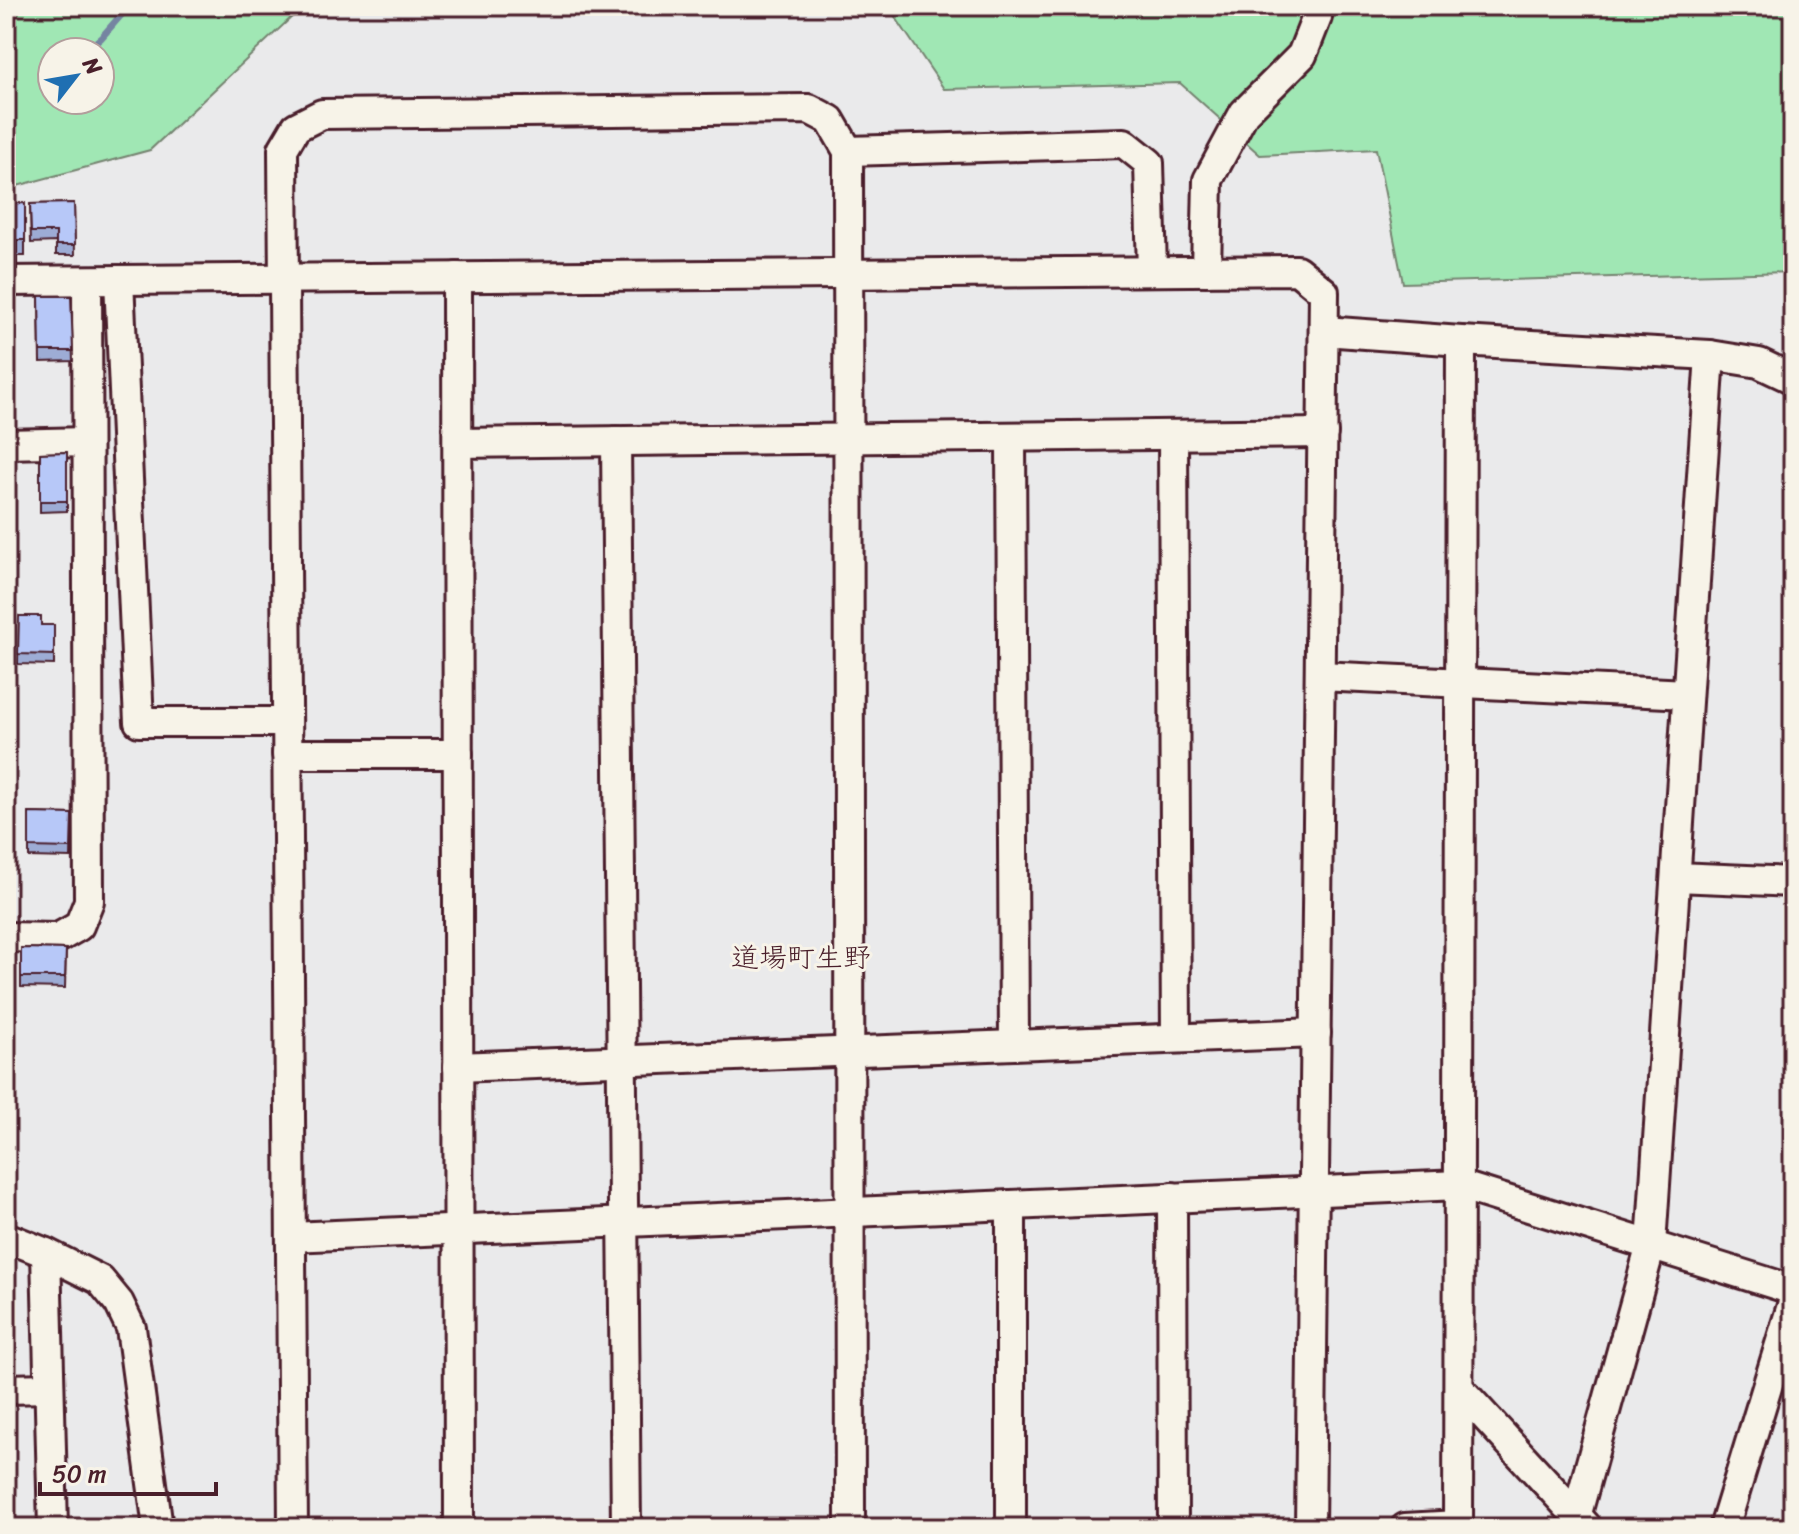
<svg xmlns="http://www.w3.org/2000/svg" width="1799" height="1534" viewBox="0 0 1799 1534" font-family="Sriracha,'Klee One',sans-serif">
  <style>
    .green { fill: #a0e7b4; stroke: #758370; stroke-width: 2; fill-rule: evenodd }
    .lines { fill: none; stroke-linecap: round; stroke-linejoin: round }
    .stream { stroke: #7484a1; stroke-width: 7 }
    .minor-casing { stroke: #4a1f2b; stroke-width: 34 }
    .minor { stroke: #f7f3e8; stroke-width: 28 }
    .wall { fill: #9dacd5; stroke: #4a1f2b; stroke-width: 2 }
    .building { fill: #b7c8f8; stroke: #4a1f2b; stroke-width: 2 }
    .labels { text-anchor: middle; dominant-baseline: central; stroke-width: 6; stroke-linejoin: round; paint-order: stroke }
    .quarter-label { font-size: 28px; fill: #4a1f2b; stroke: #f7f3e8 }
  </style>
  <rect width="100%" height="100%" fill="#eaeaeb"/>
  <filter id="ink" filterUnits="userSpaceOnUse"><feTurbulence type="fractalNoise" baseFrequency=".0125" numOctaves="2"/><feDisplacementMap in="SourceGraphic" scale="16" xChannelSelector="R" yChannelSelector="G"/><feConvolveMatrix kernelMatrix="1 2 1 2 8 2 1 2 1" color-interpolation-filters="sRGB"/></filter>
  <g filter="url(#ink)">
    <g class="green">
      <path d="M6 6H314L295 14 150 150 6 189ZM52 52H100V100H52Z"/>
      <polygon points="888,6 1793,6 1793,272 1403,283 1376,149 1260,155 1180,83 944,89"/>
    </g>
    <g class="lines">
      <polyline class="stream" points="84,52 101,38 129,6"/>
      <g class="minor-casing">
        <g id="minor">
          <polyline points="848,151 1124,143 1149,163 1152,271"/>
          <polyline points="1206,271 1208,180 1244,113 1302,55 1317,17 1318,6"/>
          <polyline points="457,277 459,1528"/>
          <polyline points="119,280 139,722 287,722"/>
          <polyline points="6,281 1297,270 1324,292 1310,1528"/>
          <polyline points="1324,331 1461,341 1710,355 1759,363 1793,379"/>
          <polyline points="1173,435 1176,1038"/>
          <polyline points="1011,437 1014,1045"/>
          <polyline points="616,441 626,1528"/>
          <polyline points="458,443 1323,433"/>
          <polyline points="6,444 87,442"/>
          <polyline points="1320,676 1687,694"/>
          <polyline points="287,754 458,754"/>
          <polyline points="1676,877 1793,882"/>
          <polyline points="6,937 58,938 79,926 89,901 87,281"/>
          <polyline points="458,1067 1316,1033"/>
          <polyline points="1172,1197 1173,1528"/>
          <polyline points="1011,1205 1011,1528"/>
          <polyline points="6,1237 46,1253 100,1280 119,1303 131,1328 158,1528"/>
          <polyline points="291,1237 1459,1185 1793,1290"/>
          <polyline points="46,1253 53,1528"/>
          <polyline points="1459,1388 1587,1527"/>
          <polyline points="6,1389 49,1388"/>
          <polyline points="1576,1517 1651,1245 1710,355"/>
          <polyline points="293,1528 283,149 296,127 322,114 809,109 830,120 848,151 850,1528"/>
          <polyline points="1405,1528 1458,1525"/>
          <polyline points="1458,1528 1461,341"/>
          <polyline points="1724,1528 1793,1302"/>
        </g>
      </g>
      <use href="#minor" class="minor"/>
    </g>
    <g class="wall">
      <polygon points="25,203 25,256 17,256 17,269 6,269 6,204"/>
      <polygon points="74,203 75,255 56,255 56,242 31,243 30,204"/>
      <polygon points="39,296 71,296 73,361 40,362"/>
      <rect x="6" y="300" width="8" height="41"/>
      <rect x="6" y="377" width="7" height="37"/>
      <polygon points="67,452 67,511 40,512 40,453"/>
      <polygon points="19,616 41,625 54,625 54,665 18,664"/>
      <polygon points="29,813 72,814 71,858 29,857"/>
      <polygon points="21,948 66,949 65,988 21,987"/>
    </g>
    <g class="building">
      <polygon points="25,203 25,240 17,240 17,253 6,253 6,204"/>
      <polygon points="74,203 75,245 56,245 56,232 31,232 30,204"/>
      <polygon points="39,296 71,296 73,351 40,351"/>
      <rect x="6" y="300" width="8" height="31"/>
      <rect x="6" y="377" width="7" height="26"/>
      <polygon points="67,452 67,501 40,501 40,453"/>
      <rect x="6" y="503" width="1" height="32"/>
      <polygon points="19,616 41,616 41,625 54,625 54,655 18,654"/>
      <polygon points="29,813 72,814 71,848 29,847"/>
      <polygon points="21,948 66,949 65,977 21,977"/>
    </g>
  </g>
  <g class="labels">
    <g class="quarter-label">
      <text x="801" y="957">道場町生野</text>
    </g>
  </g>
  <rect width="1799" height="1534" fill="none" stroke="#f7f3e8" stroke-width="32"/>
  <rect x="16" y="16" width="1767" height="1502" fill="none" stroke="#4a1f2b" stroke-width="3" filter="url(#ink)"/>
  <g transform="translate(76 76) rotate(59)"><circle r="38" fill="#f7f3e8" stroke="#b29e9c" stroke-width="2"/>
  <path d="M0-6L14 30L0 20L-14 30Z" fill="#1f6fb2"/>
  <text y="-12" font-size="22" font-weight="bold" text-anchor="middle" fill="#4a1f2b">N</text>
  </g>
  <path d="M40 1482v12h176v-12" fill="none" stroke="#4a1f2b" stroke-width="4"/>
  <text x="52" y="1482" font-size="24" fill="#4a1f2b" stroke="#f7f3e8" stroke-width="6" paint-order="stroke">50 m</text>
</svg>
